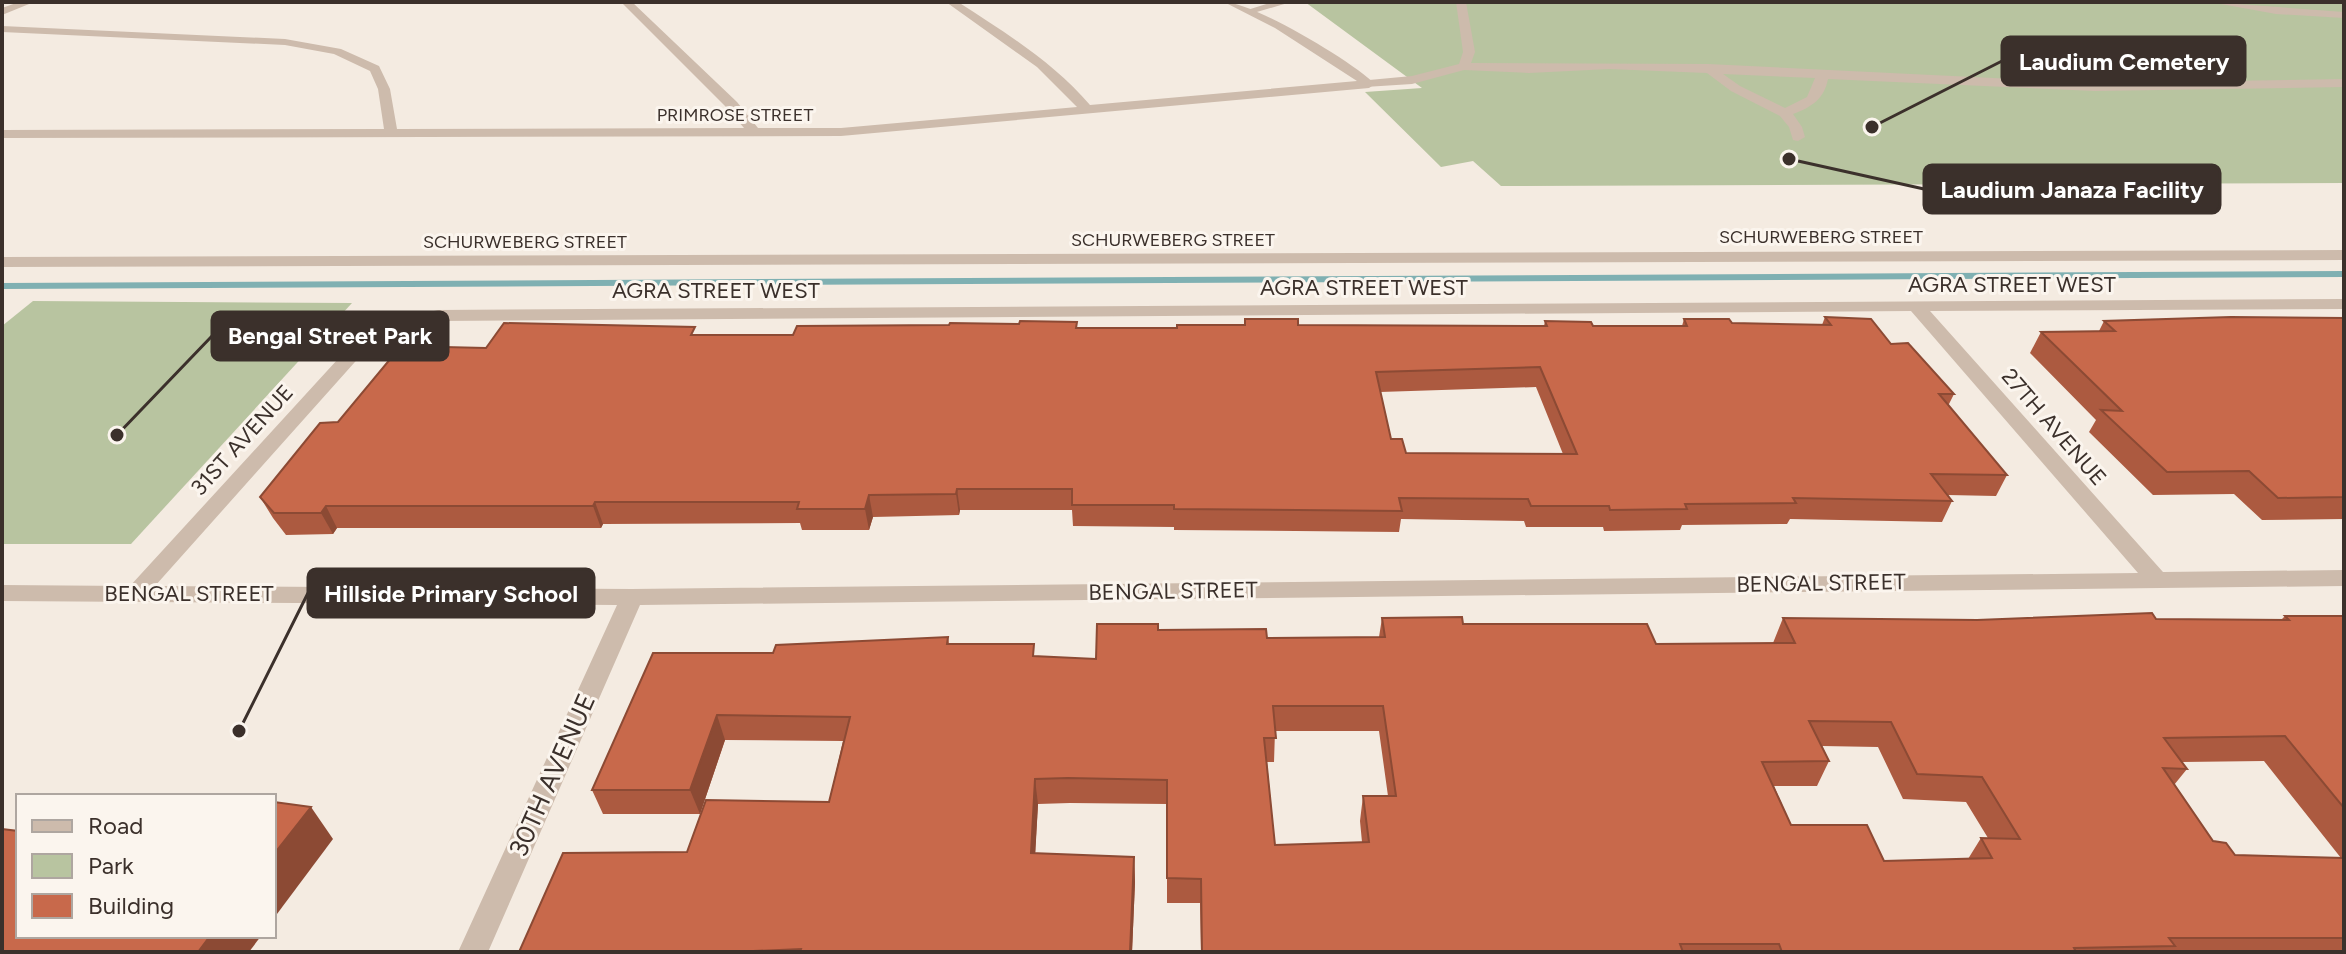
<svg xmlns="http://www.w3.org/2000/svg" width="2346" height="954" viewBox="0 0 2346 954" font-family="Figtree,sans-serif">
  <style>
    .green { fill: #b8c4a0 }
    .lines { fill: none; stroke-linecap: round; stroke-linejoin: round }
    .stream { fill: #7fb0b2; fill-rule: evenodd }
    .service { fill: #cdbbac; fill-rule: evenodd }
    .minor { fill: #cdbbac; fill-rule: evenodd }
    .wall { fill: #ac5a40; fill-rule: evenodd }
    .shaded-wall { fill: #8c4a34 }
    .building { fill: #c8694b; stroke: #8c4a34; stroke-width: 2; fill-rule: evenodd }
    .labels { text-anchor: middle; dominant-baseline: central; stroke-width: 6; stroke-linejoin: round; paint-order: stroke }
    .far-street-label { font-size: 18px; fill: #3b302b; stroke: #fbf5ee }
    .street-label { font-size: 22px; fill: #3b302b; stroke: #fbf5ee }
    .near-street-label { font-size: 26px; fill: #3b302b; stroke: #fbf5ee }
    .leader { fill: none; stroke: #3b302b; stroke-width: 3 }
    .callout-dot { fill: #3b302b; stroke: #fbf5ee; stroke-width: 3 }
    .callout { fill: #3b302b; stroke: #3b302b; stroke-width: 3 }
    .callout-label { font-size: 24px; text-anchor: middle; font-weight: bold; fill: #fff }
  </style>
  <rect width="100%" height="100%" fill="#f4ebe1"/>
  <g class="green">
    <polygon points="1305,2 2344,2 2344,183 1501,186 1473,161 1441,167 1365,92 1422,88"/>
    <polygon points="33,301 352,303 131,544 2,544 2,326"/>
  </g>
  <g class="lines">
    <polygon class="stream" points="2344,271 2344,277 2,289 2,283"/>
    <g class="service">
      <polygon points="1273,2 1291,2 1250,14 1244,11"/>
      <path d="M1456 2H1466L1475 52 1471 63 1708 64 2095 83 2344 79V87L2095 91 1828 79C1824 99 1812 107 1793 114L1802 127 1805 137 1798 141 1793 140 1789 127 1780 116 1731 91 1707 73 1609 69 1529 73 1464 70 1412 84 1365 87V81L1369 80 1412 76 1459 64 1463 52ZM1723 74 1815 78 1807 97 1785 108 1740 86Z"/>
      <polygon points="2210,2 2344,12 2344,18 2276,14"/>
    </g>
    <g class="minor">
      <polygon points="19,2 34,2 2,15 2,8"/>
      <path d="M621 2H632L737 102 758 128H841L1077 107 1037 67 946 2H958C1006 33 1053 62 1090 105L1357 81 1275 28 1224 2C1253 2 1353 62 1375 84L1369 88 841 136 2 138V130L384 129 378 89 370 71 334 54 285 45 2 32V26L285 39 341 49 379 66 390 89 397 129 744 128 727 108Z"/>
      <polygon points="2344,250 2344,260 2,267 2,257"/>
      <path d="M2344 299V309L1930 311 2163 572 2344 570V586L640 605 488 952H458L617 605 2 601V585L130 586 359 336 388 322 438 310ZM1911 311 2138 573 632 589 155 586 371 344 400 330 438 321Z"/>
    </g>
  </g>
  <g class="wall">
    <path d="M1825 317 1891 344 1954 394 1948 406 2007 475 1996 496 1948 495 1952 501 1942 522 1790 519 1787 524 1682 525 1680 530 1604 531 1603 527H1526L1524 521 1401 519 1399 532 1174 530V527L1073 526 1072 510H960L959 515 873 517 869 530H802L800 523 603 524 601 528H337L333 534 286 535 273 518 260 497 338 422 486 348 697 335H793L949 325 1077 322V328H1177L1245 325V319L1298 325 1544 326 1545 321 1593 326H1682L1684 319 1732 323 1822 325ZM1536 387 1563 454 1406 453 1391 439 1380 392Z"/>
    <polygon points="2344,318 2344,519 2262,520 2234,494 2153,495 2089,432 2096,420 2030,353 2041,332 2099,331 2104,321"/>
    <path d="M2285 616H2344V952H1201L1200 903H1167V804L1070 803 1038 804 1035 853 1134 857 1135 882 1132 952H519L687 852 829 802 843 741 725 740 700 814H603L592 790 773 653 948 637 949 644 1035 656 1096 659 1158 630 1267 638 1379 637 1382 618 1463 624 1656 644 1773 643 1783 618 1977 620 2156 619 2281 620ZM1275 731H1379L1388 796H1363L1360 821 1362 842 1275 845 1267 762H1274ZM1822 746 1878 747 1903 799 1966 802 1988 838H1981L1968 859 1884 861 1791 825 1774 786H1817L1829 761ZM2264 761 2341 858 2235 855 2213 841 2174 785 2187 769 2182 762Z"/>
  </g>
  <g class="shaded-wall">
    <polygon points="957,489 960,510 959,515 956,494"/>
    <polygon points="869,495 873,517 869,530 865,509"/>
    <polygon points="595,502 603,524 601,528 593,506"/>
    <polygon points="326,506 337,528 333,534 321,513"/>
    <polygon points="717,715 725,740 700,814 690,790"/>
    <polygon points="1035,779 1038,804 1034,877 1031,853"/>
    <polygon points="311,807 333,839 274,918 274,854"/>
    <polygon points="1134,857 1135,882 1132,952 1130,952"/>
    <polygon points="210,936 261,936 249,952 198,952"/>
  </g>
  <g class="building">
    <path d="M1825 317 1871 319 1891 344 1908 343 1954 394H1939L2007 475 1931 474 1952 501 1793 498 1796 503 1685 504 1687 509 1610 510 1609 506H1531L1528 499 1399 498 1402 511 1174 509V505H1072V489H957L956 494 869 495 865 509H797L799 502H595L593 506H326L321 513H274L260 497 320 423 338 422 401 346 486 348 504 323 695 327 691 335H793L797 326 949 325 950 323 1019 324 1020 321 1077 322 1076 328H1177V325H1245V319H1298V325L1547 326 1545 321 1591 322 1593 326H1687L1684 319H1729L1732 323 1831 325ZM1540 367 1577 454 1406 453 1402 439H1391L1376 372Z"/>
    <polygon points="2231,317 2344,318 2344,497 2278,498 2249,471 2167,472 2101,410 2122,411 2041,332 2115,331 2104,321"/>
    <path d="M2152 613 2156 619 2289 620 2285 616H2344V808L2285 736 2164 738 2187 769 2163 768 2213 841 2226 843 2235 855 2344 858V938H2169L2175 946 2074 948 2076 952H1782L1779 944H1680L1683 952H1202L1201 879 1167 878V780L1068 778 1035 779 1031 853 1134 857 1130 952H800L801 949 732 952H519L563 853 687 852 706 800 829 802 850 717 717 715 690 790H592L653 653H773L776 645 948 637 947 644H1034L1033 656 1096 659 1097 624H1158V630L1266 629 1267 638 1385 637 1382 618 1462 617 1463 624H1647L1656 644 1795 643 1783 618 1977 620ZM1273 706H1383L1396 796H1363L1369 842 1275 845 1264 738H1276ZM1809 721 1891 722 1917 774 1982 777 2020 839 1981 838 1992 858 1884 861 1867 825H1791L1762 762 1829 761Z"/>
    <polygon points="274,802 311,807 274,854"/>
    <polygon points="2,829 18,831 18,936 210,936 198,952 2,952"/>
  </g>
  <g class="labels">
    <g class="far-street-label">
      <text x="735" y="115">PRIMROSE STREET</text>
      <text x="1821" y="237">SCHURWEBERG STREET</text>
      <text x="1173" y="240">SCHURWEBERG STREET</text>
      <text x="525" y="242">SCHURWEBERG STREET</text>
    </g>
    <g class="street-label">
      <text x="2012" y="284">AGRA STREET WEST</text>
      <text x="1364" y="287">AGRA STREET WEST</text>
      <text x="716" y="290">AGRA STREET WEST</text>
      <text transform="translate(2054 427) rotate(49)">27TH AVENUE</text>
      <text transform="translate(242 440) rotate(-48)">31ST AVENUE</text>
      <text transform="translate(1821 583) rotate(-1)">BENGAL STREET</text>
      <text transform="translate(1173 591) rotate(-1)">BENGAL STREET</text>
      <text x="189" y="593">BENGAL STREET</text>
    </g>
    <g class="near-street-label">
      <text transform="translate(552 775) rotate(-66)">30TH AVENUE</text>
    </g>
  </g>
  <path class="leader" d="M1872 127L2002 61M1789 159L1924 189M117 435L212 336M239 731L308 593"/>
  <g class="callout-dot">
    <circle cx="1872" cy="127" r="8"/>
    <circle cx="1789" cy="159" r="8"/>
    <circle cx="117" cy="435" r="8"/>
    <circle cx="239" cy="731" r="8"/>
  </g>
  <g class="callout">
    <rect x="2002" y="37" width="243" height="48" rx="8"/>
    <rect x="1924" y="165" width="296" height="48" rx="8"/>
    <rect x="212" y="312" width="236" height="48" rx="8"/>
    <rect x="308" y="569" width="286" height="48" rx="8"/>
  </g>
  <g class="callout-label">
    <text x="2124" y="70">Laudium Cemetery</text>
    <text x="2072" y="198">Laudium Janaza Facility</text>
    <text x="330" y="344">Bengal Street Park</text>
    <text x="451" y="602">Hillside Primary School</text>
  </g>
  <rect width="2346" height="954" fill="none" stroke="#3b302b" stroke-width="8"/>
  <rect x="16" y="794" width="260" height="144" fill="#fbf5ee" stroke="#aea6a0" stroke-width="2"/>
  <rect x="32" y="820" width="40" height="12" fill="#cdbbac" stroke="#aea6a0" stroke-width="2"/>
  <text x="88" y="834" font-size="24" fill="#3b302b">Road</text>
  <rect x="32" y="854" width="40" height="24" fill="#b8c4a0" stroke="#aea6a0" stroke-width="2"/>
  <text x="88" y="874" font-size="24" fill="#3b302b">Park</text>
  <rect x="32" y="894" width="40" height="24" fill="#c8694b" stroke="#aea6a0" stroke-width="2"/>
  <text x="88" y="914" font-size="24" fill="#3b302b">Building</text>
</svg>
